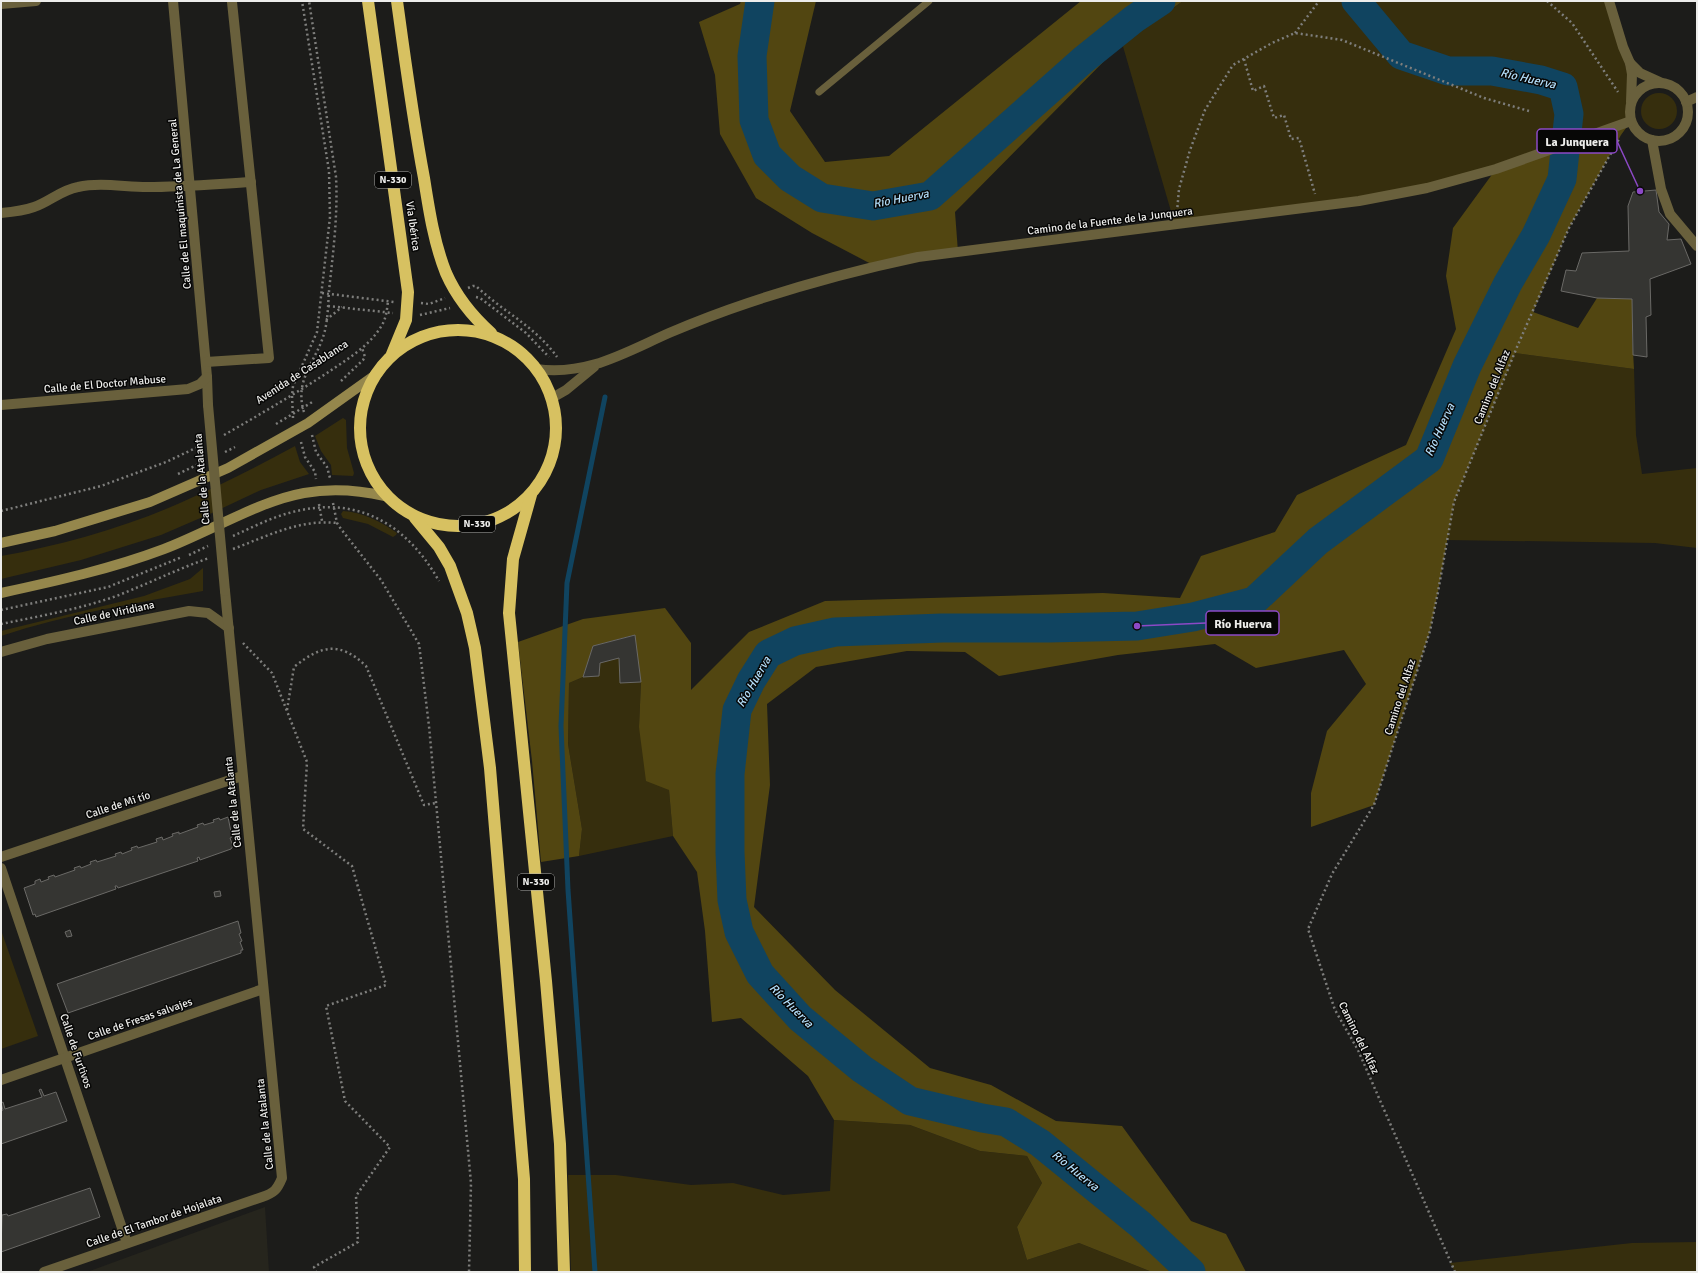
<svg xmlns="http://www.w3.org/2000/svg" width="1698" height="1273" viewBox="0 0 1698 1273" font-family="Signika,sans-serif">
  <style>
    .built { fill: #26251d }
    .green { fill: #362e0d }
    .forest { fill: #524611 }
    .lines { fill: none; stroke-linecap: round; stroke-linejoin: round }
    .stream { stroke: #104460; stroke-width: 5 }
    .river { stroke: #104460; stroke-width: 29 }
    .building { fill: #353532; stroke: #6a6966 }
    .path { stroke: #7e7e7c; stroke-width: 2.5; stroke-dasharray: 2 3; stroke-linecap: butt }
    .lane { stroke: #69603c; stroke-width: 7 }
    .street { stroke: #69603c; stroke-width: 10 }
    .secondary { stroke: #95874c; stroke-width: 10 }
    .highway { stroke: #d7c161; stroke-width: 12 }
    .street-bridge { stroke: #69603c; stroke-width: 10 }
    .labels { text-anchor: middle; dominant-baseline: central; stroke-width: 3; stroke-linejoin: round; paint-order: stroke }
    .shield { fill: #070706; stroke: #a8a8a6; stroke-width: 1 }
    .shield-label { font-size: 10px; font-weight: bold; fill: #ededeb }
    .street-label { font-size: 11px; fill: #ededeb; stroke: #070706 }
    .water-label { font-size: 12px; font-style: italic; fill: #b3defa; stroke: #070706 }
    .leader { fill: none; stroke: #8c49c6; stroke-width: 1.5 }
    .callout-dot { fill: #8c49c6; stroke: #070706; stroke-width: 1.5 }
    .callout { fill: #070706; stroke: #8c49c6; stroke-width: 1.5 }
    .callout-label { font-size: 12px; text-anchor: middle; font-weight: bold; fill: #ededeb }
  </style>
  <rect width="100%" height="100%" fill="#1c1c1a"/>
  <polygon class="built" points="265,1207 269,1272 87,1272"/>
  <g class="green">
    <polygon points="1183,1 1609,1 1632,91 1630,114 1631,121 1427,188 1175,225 1122,43"/>
    <circle cx="1659" cy="111" r="18"/>
    <polygon points="1515,353 1634,369 1636,435 1642,474 1697,468 1697,548 1655,543 1447,540 1454,502"/>
    <polygon points="343,418 346,420 347,448 354,473 353,476 332,475 331,465 321,451 315,436"/>
    <path d="M295 446 300 462 309 474 261 490 212 513 161 535 81 560 1 579V556C59 546 126 527 180 503 219 486 257 467 295 446Z"/>
    <path d="M343 511C362 512 382 522 397 533L396 535 393 537 368 524 343 518 341 514Z"/>
    <path d="M203 568V591C136 603 66 614 1 636V631L144 596 190 579Z"/>
    <polygon points="619,658 620,683 641,682 639,727 669,790 673,836 579,856 582,829 568,744 569,683 583,677 598,676 600,663"/>
    <polygon points="1,930 38,1036 1,1049"/>
    <polygon points="834,1120 910,1125 980,1151 1027,1156 1042,1183 1017,1227 1027,1260 1079,1243 1152,1272 571,1272 568,1175 616,1175 691,1185 733,1183 783,1195 830,1191"/>
    <polygon points="1697,1242 1697,1272 1455,1272 1450,1263 1632,1243"/>
  </g>
  <g class="forest">
    <polygon points="741,1 816,1 790,111 825,162 889,156 1081,1 1183,1 1122,43 955,212 958,252 875,266 812,233 756,198 720,134 715,75 699,22 740,4"/>
    <polygon points="1631,121 1621,135 1569,228 1533,312 1578,328 1597,298 1632,299 1632,335 1634,369 1515,353 1454,502 1438,592 1430,631 1374,805 1311,827 1311,793 1327,731 1366,684 1344,650 1256,668 1215,644 1118,655 999,676 965,652 907,651 816,667 767,704 770,785 754,907 835,990 930,1068 991,1085 1056,1121 1122,1126 1191,1221 1226,1234 1246,1272 1152,1272 1079,1243 1027,1260 1017,1227 1042,1183 1027,1156 980,1151 910,1125 834,1120 808,1076 741,1018 712,1022 705,931 697,872 673,836 669,790 646,781 639,727 641,682 634,635 593,646 583,677 569,683 568,744 582,829 579,856 541,862 532,761 518,642 583,619 665,608 691,643 691,690 749,632 825,601 1103,593 1180,598 1201,556 1275,532 1297,495 1406,445 1456,329 1446,276 1453,228 1496,169"/>
  </g>
  <g class="lines">
    <polyline class="stream" points="595,1272 568,890 561,726 567,583 605,397"/>
    <g class="river">
      <polyline points="760,1 752,56 754,120 767,155 790,178 822,198 873,206 930,196 1083,60 1134,19 1161,1"/>
      <polyline points="1191,1272 1141,1225 1040,1143 1006,1122 982,1118 910,1101 862,1069 800,1018 760,974 739,932 732,900 730,852 730,774 737,710 751,681 768,654 795,641 835,632 942,628 1048,628 1137,626 1193,617 1254,601 1318,541 1429,459 1467,366 1508,283 1536,235 1562,179 1569,114 1563,87 1541,80 1492,71 1448,71 1401,55 1356,1"/>
    </g>
  </g>
  <g class="building">
    <polygon points="1656,190 1659,212 1669,224 1667,240 1681,239 1691,264 1650,279 1651,315 1646,317 1647,357 1633,355 1632,299 1597,298 1561,291 1566,270 1576,271 1582,253 1629,251 1628,206 1633,192"/>
    <polygon points="635,635 641,682 620,683 619,658 600,663 599,676 583,677 593,646"/>
    <polygon points="228,817 232,837 230,838 233,846 231,849 200,860 199,857 197,858 198,861 118,888 117,886 115,886 116,889 36,917 35,914 33,915 24,888 35,884 35,881 40,879 41,882 49,879 48,877 54,875 55,877 75,870 74,868 80,866 81,868 91,864 90,862 96,860 97,862 116,856 115,854 121,852 122,854 132,850 131,848 137,846 138,848 157,842 156,839 162,837 163,840 173,836 172,834 179,832 179,834 198,827 197,825 203,823 204,825 214,822 213,820 219,818 220,820"/>
    <polygon points="220,891 221,896 215,897 214,892"/>
    <polygon points="238,921 241,933 239,934 242,941 240,942 243,950 241,950 241,953 68,1013 57,984"/>
    <polygon points="70,930 72,936 67,937 65,932"/>
    <polygon points="41,1089 44,1096 56,1092 67,1121 1,1144 1,1111 3,1110 1,1103 3,1102 5,1109 42,1097 39,1090"/>
    <polygon points="90,1188 100,1217 1,1252 2,1215 7,1214 8,1216"/>
  </g>
  <g class="lines">
    <g class="path">
      <polyline points="1547,1 1572,23 1618,92"/>
      <polyline points="1295,33 1319,1"/>
      <polyline points="1244,59 1253,91 1264,86 1274,118 1284,115 1291,139 1299,138 1315,194"/>
      <polyline points="1177,212 1179,189 1190,150 1205,110 1233,65 1272,43 1295,33 1342,40 1484,98 1529,111"/>
      <path d="M468 288 473 286H476C502 311 536 327 557 357"/>
      <polyline points="322,293 394,302"/>
      <polyline points="476,297 480,298 526,333 549,357"/>
      <polyline points="421,303 429,304 445,298"/>
      <polyline points="328,306 393,313"/>
      <polyline points="420,315 450,308"/>
      <polyline points="326,320 342,307"/>
      <polyline points="341,381 363,360 365,357 362,348"/>
      <path d="M304 412C294 381 315 362 323 337 328 323 328 305 329 291 333 253 338 216 336 177L309 1"/>
      <polyline points="293,418 292,396 293,386 317,332 330,217 329,171 302,1"/>
      <polyline points="276,424 314,401"/>
      <path d="M224 435C259 415 293 395 327 373 346 360 370 346 382 325 386 318 387 310 388 301"/>
      <polyline points="312,435 316,452 327,467 330,478"/>
      <polyline points="301,442 305,457 315,472 316,479"/>
      <polyline points="225,452 235,447"/>
      <polyline points="178,474 201,463"/>
      <polyline points="333,503 337,523 341,529 381,580 419,644 429,726 471,1183 469,1272"/>
      <polyline points="319,504 322,521"/>
      <polyline points="1,511 101,486 166,462 200,446"/>
      <path d="M233 536C251 528 270 518 289 513 356 494 406 523 439 581"/>
      <path d="M233 549C268 536 299 519 337 523"/>
      <polyline points="189,555 208,546"/>
      <polyline points="1,610 108,587 182,557"/>
      <path d="M1 624C40 616 81 609 119 595 149 583 178 569 209 558"/>
      <polyline points="243,643 272,673 307,762 303,829 352,866 386,985 326,1006 345,1101 390,1147 356,1196 358,1242 314,1267 316,1272"/>
      <path d="M287 710 294 667C321 645 340 641 366 666L424 805 436 803"/>
      <polyline points="1455,1272 1358,1050 1335,1010 1308,929 1332,874 1374,805 1430,631 1438,592 1454,502 1517,347 1569,228 1619,139"/>
    </g>
    <polyline class="lane" points="819,92 929,1"/>
    <g class="street">
      <polyline points="173,1 207,377 208,405"/>
      <polyline points="1609,1 1623,47 1630,63 1632,74 1631,102"/>
      <polyline points="1,4 36,1"/>
      <polyline points="1630,63 1640,73 1662,83"/>
      <circle cx="1659" cy="112" r="29"/>
      <polyline points="1686,102 1697,97"/>
      <polyline points="1652,140 1661,189 1670,214 1697,246"/>
      <path d="M1 213C12 212 23 211 34 207 49 202 61 190 78 187 100 182 125 187 147 187 182 187 216 184 251 182"/>
      <polyline points="206,362 269,358 232,2"/>
      <path d="M536 369C587 376 624 353 669 333 695 322 721 312 748 303 804 284 861 269 918 257L1359 201 1427 188 1496 169 1631 121"/>
      <polyline points="552,398 566,390 594,367"/>
      <polyline points="1,405 188,389 200,384 207,377"/>
      <polyline points="1,652 47,639 189,611 208,613 229,628"/>
      <polyline points="1,857 242,776"/>
      <polyline points="1,868 127,1243"/>
      <polyline points="1,1080 263,989"/>
      <path d="M44 1272 262 1197C274 1193 277 1190 282 1178L225 591"/>
    </g>
    <g class="secondary">
      <polyline points="1,543 55,531 150,502 228,468 308,423 378,373"/>
      <path d="M1 593C56 581 111 569 164 549 209 532 259 501 304 493 332 488 358 490 385 496"/>
    </g>
    <g class="highway">
      <polyline points="368,1 408,292 406,320 392,354"/>
      <path d="M397 1C405 60 413 120 424 178 429 210 434 243 446 273 457 298 472 316 491 333"/>
      <circle cx="458" cy="428" r="98"/>
      <polyline points="531,495 513,559 509,613 546,981 560,1144 564,1272"/>
      <polyline points="415,518 439,547 450,566 467,613 475,648 490,768 524,1179 525,1272"/>
    </g>
    <polyline class="street-bridge" points="208,405 225,591"/>
  </g>
  <g class="labels">
    <g class="shield">
      <rect x="375" y="172" width="36" height="16" rx="3"/>
      <rect x="459" y="516" width="36" height="16" rx="3"/>
      <rect x="518" y="874" width="36" height="16" rx="3"/>
    </g>
    <g class="shield-label">
      <text x="393" y="180">N-330</text>
      <text x="477" y="524">N-330</text>
      <text x="536" y="882">N-330</text>
    </g>
    <g class="street-label">
      <text transform="translate(180 204) rotate(-95)">Calle de El maquinista de La General</text>
      <text transform="translate(1110 221) rotate(-7)">Camino de la Fuente de la Junquera</text>
      <text transform="translate(413 226) rotate(82)">Vía Ibérica</text>
      <text transform="translate(302 372) rotate(-33)">Avenida de Casablanca</text>
      <text transform="translate(105 384) rotate(-5)">Calle de El Doctor Mabuse</text>
      <text transform="translate(1492 387) rotate(-68)">Camino del Alfaz</text>
      <text transform="translate(202 479) rotate(-95)">Calle de la Atalanta</text>
      <text transform="translate(114 613) rotate(-12)">Calle de Viridiana</text>
      <text transform="translate(1400 697) rotate(-72)">Camino del Alfaz</text>
      <text transform="translate(233 802) rotate(-96)">Calle de la Atalanta</text>
      <text transform="translate(118 805) rotate(-18)">Calle de Mi tío</text>
      <text transform="translate(140 1019) rotate(-19)">Calle de Fresas salvajes</text>
      <text transform="translate(1359 1038) rotate(64)">Camino del Alfaz</text>
      <text transform="translate(76 1051) rotate(71)">Calle de Furtivos</text>
      <text transform="translate(265 1124) rotate(-96)">Calle de la Atalanta</text>
      <text transform="translate(154 1221) rotate(-19)">Calle de El Tambor de Hojalata</text>
    </g>
    <g class="water-label">
      <text transform="translate(1528 79) rotate(13)">Río Huerva</text>
      <text transform="translate(901 199) rotate(-11)">Río Huerva</text>
      <text transform="translate(1440 430) rotate(-66)">Río Huerva</text>
      <text transform="translate(754 682) rotate(-60)">Río Huerva</text>
      <text transform="translate(791 1006) rotate(45)">Río Huerva</text>
      <text transform="translate(1075 1171) rotate(39)">Río Huerva</text>
    </g>
  </g>
  <path class="leader" d="M1640 191L1617 141M1137 626L1206 623"/>
  <g class="callout-dot">
    <circle cx="1640" cy="191" r="4"/>
    <circle cx="1137" cy="626" r="4"/>
  </g>
  <g class="callout">
    <rect x="1537" y="129" width="80" height="24" rx="4"/>
    <rect x="1206" y="611" width="73" height="24" rx="4"/>
  </g>
  <g class="callout-label">
    <text x="1577" y="146">La Junquera</text>
    <text x="1243" y="628">Río Huerva</text>
  </g>
  <rect width="1698" height="1273" fill="none" stroke="#ededeb" stroke-width="4"/>
</svg>
